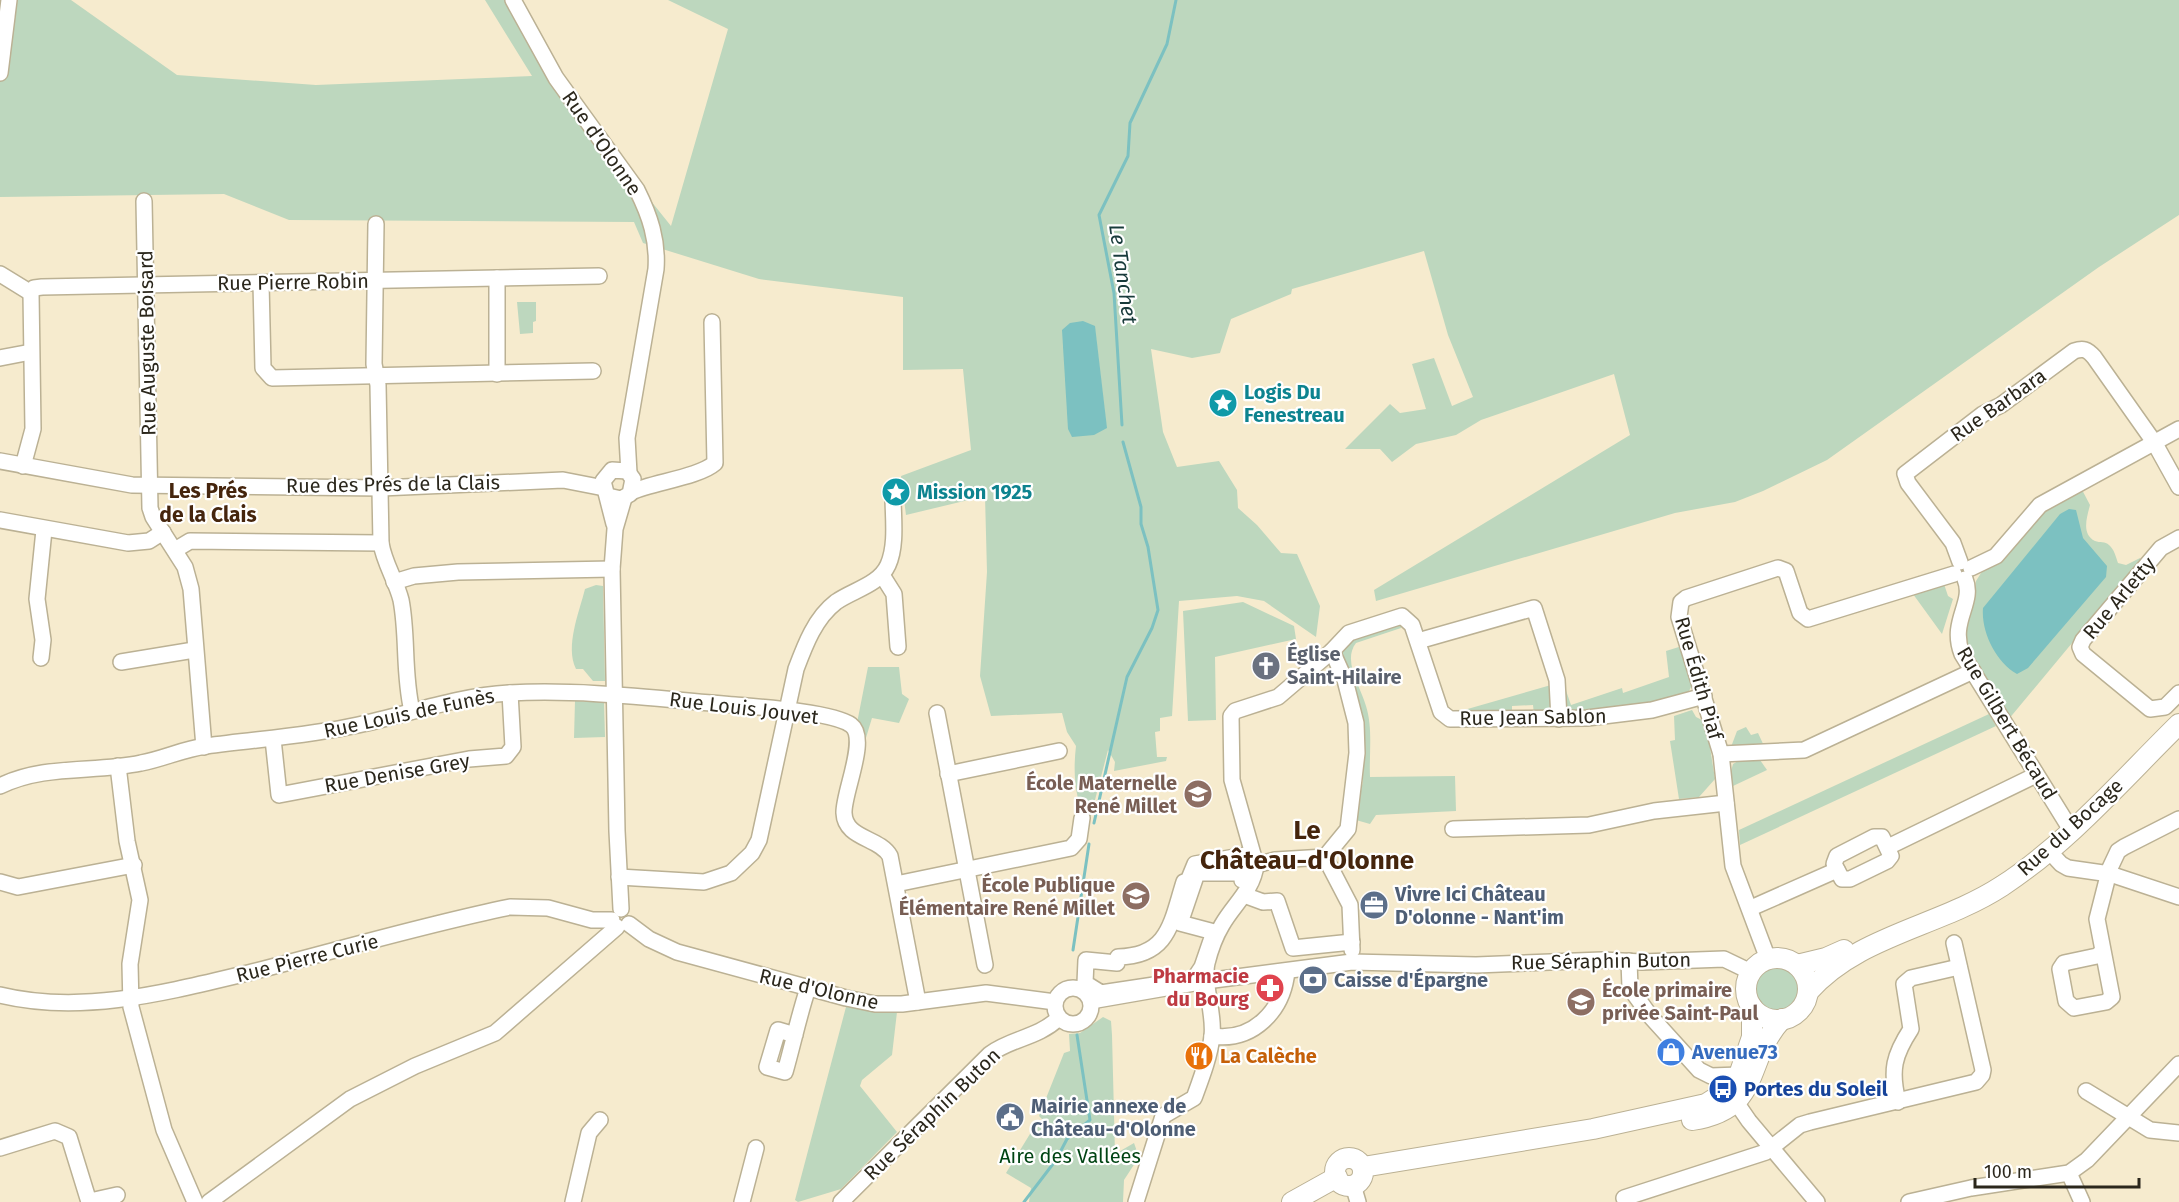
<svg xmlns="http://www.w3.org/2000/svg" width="2179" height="1202" viewBox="0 0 2179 1202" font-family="'Fira Sans',sans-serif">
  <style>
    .green { fill: #bdd7be }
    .water { fill: #7cc1c1 }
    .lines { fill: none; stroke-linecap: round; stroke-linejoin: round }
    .stream { stroke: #7cc1c1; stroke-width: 3 }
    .minor-casing { stroke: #bbb194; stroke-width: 18 }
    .major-casing { stroke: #bbb194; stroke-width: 22 }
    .minor { stroke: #fff; stroke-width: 15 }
    .major { stroke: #fff; stroke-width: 20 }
    .labels { text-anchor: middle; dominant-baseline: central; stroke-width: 4.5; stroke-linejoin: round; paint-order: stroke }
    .street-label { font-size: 20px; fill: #2b271c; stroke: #fff }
    .culture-label { font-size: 20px; font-weight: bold; fill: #0d838f; stroke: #fff; text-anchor: start }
    .worship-label { font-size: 20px; font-weight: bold; fill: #5b616d; stroke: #fff; text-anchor: start }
    .education-label { font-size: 20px; font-weight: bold; fill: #785e54; stroke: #fff; text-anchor: end }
    .service-label { font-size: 20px; font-weight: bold; fill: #4e5e75; stroke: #fff; text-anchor: start }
    .health-label { font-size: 20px; font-weight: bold; fill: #be3a42; stroke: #fff; text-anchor: end }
    .shop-label { font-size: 20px; font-weight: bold; fill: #366cbe; stroke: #fff; text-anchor: start }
    .food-label { font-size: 20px; font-weight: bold; fill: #c56008; stroke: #fff; text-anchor: start }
    .transit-label { font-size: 20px; font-weight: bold; fill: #164399; stroke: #fff; text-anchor: start }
    .park-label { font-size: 20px; fill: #004413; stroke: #fff }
    .water-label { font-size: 21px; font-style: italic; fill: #183b3b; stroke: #fff }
    .neighbourhood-label { font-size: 21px; font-weight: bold; fill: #45250d; stroke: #fff }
    .district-label { font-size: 26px; font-weight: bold; fill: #45250d; stroke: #fff }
  </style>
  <rect width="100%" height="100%" fill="#f6ebce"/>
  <g class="green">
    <path d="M0 0H71L177 75 316 85 532 76 485 0H520L545 69 671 226 728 29 668 0H2179V215L2099 267 1827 460 1763 491 1735 502 1675 513 1376 601 1374 590 1630 435 1614 374 1481 420 1456 435 1416 444 1392 462 1380 449H1345L1390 404 1400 413 1426 409 1412 364 1434 358 1452 406 1473 397 1448 335 1424 251 1292 289 1291 294 1231 319 1220 353 1192 358 1151 349 1163 432 1177 467 1219 461 1237 490 1238 508 1257 525 1281 553 1297 554 1320 606 1316 637 1264 601 1237 596 1179 601 1172 716 1160 718V731L1155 732 1157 757H1167L1166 761 1114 771 1115 762 1108 750 1089 823C1074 803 1073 771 1076 746L1067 732 1062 713 991 716 980 676 987 572 985 496 906 515 901 476 971 450 963 369 903 370V297L759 279 643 243 634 222 289 220 224 194 0 197Z"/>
    <polygon points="517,302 536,302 536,321 533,322 533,333 520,334"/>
    <path d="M2080 486 2090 505C2087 517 2081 534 2095 541 2100 543 2105 541 2109 545 2114 549 2116 557 2118 563L2126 565 2140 558 2141 560 2008 720 1961 642V625L1974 598 1976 581 1981 573 1997 563 2042 507Z"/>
    <polygon points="1944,584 1948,596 1953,599 1942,634 1913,594"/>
    <path d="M596 585 603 586 605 681H593L583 669H576C565 646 579 613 585 589Z"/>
    <polygon points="1243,602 1294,626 1296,639 1215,657 1216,720 1188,721 1183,611"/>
    <path d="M1400 622 1401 628 1356 643C1342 661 1361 687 1366 706 1373 728 1369 754 1370 777L1455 776 1456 811 1376 815 1370 824 1356 820C1354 806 1362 793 1363 779 1365 732 1353 697 1339 653L1348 640Z"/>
    <polygon points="1682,646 1692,685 1689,691 1648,706 1566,713 1563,682 1571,705 1622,688 1623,693 1669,677 1666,651"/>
    <polygon points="868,667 899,667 902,694 909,699 899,723 872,718 865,741 857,723"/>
    <polygon points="1551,685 1553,711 1534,714 1533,705 1512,706 1512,713 1478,714 1464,710"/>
    <polygon points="575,701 604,702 605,737 574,738"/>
    <polygon points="1692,710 1696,717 1706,722 1715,779 1699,797 1679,799 1670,741 1675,740 1674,716"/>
    <polygon points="1989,714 1996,726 1740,845 1739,830"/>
    <polygon points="1746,727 1751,735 1758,733 1765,748 1731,747 1737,731"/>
    <polygon points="1740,760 1760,760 1767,770 1733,786 1730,775 1733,764"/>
    <circle cx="1777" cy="989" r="25"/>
    <polygon points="846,1007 897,1012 892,1055 862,1080 860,1086 897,1132 841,1189 798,1202 795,1200"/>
    <polygon points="1103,1017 1111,1021 1112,1035 1115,1154 1134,1143 1139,1157 1124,1180 1123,1202 1029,1202 1031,1188 1006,1173 1033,1129 1044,1121 1039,1116 1064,1053 1070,1051 1069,1034 1080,1033"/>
  </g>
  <g class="water">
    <polygon points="1083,321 1095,326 1107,428 1094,435 1072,437 1068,429 1062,330 1070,323"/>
    <path d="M2069 509 2076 510 2083 538 2107 566 2106 577 2028 668 2017 674C1996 662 1981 632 1983 608L2060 514Z"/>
  </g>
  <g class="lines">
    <g class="stream">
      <polyline points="1122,425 1114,293 1099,215 1128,156 1130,123 1167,44 1176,0"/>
      <polyline points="1094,823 1127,677 1152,628 1158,610 1148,547 1141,524 1141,507 1123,442"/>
      <polyline points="1073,950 1089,844"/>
      <polyline points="1024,1202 1056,1160 1067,1139 1090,1120 1077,1035"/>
    </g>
    <g class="minor-casing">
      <g id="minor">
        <path d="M513 0 556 78 637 190C650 216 658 240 656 269L627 438 629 473"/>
        <polyline points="0,73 9,0"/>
        <polyline points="144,201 150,508 153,517 185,567 191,589 204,747"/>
        <path d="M376 224 374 364 378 385 381 543C384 563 396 580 401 600 408 636 403 674 412 711"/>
        <polyline points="0,274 31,293"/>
        <polyline points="497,278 497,374"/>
        <polyline points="261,283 263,368 272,378 593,371"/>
        <polyline points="31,293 34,288 42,287 599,276"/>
        <polyline points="0,358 31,352"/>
        <polyline points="0,461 132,485 381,488 563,480 604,488"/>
        <polyline points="23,466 33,429 31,293"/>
        <path d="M631 492C654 482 699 477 715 463L712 322"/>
        <polyline points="608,496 621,499 630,494 633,479 627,471 612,470 603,481 614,524"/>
        <polyline points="0,520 128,543 149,541 163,532"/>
        <polyline points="2179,538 2161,548 2083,640 2080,647 2083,654 2150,709 2165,707 2179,693"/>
        <polyline points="175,550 190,541 381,543"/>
        <path d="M1960 562 1953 543 1908 483 1905 474 1983 414 2001 405 2074 351C2083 348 2087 349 2094 357L2154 442 2179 487"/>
        <polyline points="1971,568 1996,556 2040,505 2179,429"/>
        <polyline points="882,575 894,594 898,647"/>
        <path d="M1965 579C1975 603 1949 621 1962 654L2071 830"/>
        <polyline points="394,582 414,576 458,572 612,569"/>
        <polyline points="1418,641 1534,608 1557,680 1559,719"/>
        <polyline points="41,658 43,640 37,599 44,530"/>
        <polyline points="121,662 194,650"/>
        <polyline points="937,713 985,965"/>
        <polyline points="273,739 279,795 469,759 506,756 513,747 510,693"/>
        <polyline points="1721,754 1804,750 1973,671"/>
        <polyline points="118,766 127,841 140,900 130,964 131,1007 164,1130 195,1202"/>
        <polyline points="948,774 1059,751"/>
        <path d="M0 786C45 764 94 773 141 763 163 759 183 749 206 746 257 739 308 736 358 725 409 714 457 696 509 693 584 689 660 699 735 705 759 707 833 712 851 725 869 738 843 793 844 813 845 839 879 837 890 856L918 1002"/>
        <polyline points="1453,829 1589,825 1654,811 1726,803"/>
        <polygon points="1874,837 1882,837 1891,856 1887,861 1850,879 1842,879 1834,864 1837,856"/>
        <polyline points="1888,847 2036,775"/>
        <polyline points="2049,851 2061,864 2068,868 2110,874 2179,897"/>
        <path d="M1252 854V868L1247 881 1242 880V873H1197L1180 923 1214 932 1202 967 1194 979 1101 993 1085 983 1086 960 1117 963 1118 957C1169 956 1171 923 1184 882L1188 881 1195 864Z"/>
        <polyline points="1325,857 1350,905 1352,950"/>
        <polyline points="1256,865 1275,860 1325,857 1348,829 1357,753 1356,723 1345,680 1332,651"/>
        <path d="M619 877 704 882 731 873 752 853 759 840 796 669C805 645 815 618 836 602 853 590 879 585 888 565 897 545 893 517 893 496"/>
        <polyline points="0,882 18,887 134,865"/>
        <polyline points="896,884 1071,848 1079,839 1082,818"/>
        <polyline points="1244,895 1263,902 1277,901 1293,948 1352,942"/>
        <polyline points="1751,908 1837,870"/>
        <polyline points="621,909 617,831 612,569 615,529 624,498"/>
        <polyline points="629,924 649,939 677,952 846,998 875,1004 902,1004 986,993 1055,1002"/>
        <polyline points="2103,951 2097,956 2064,963 2060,969 2066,1001 2074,1008 2106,1002 2112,997 2097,919 2110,868 2118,851 2124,847 2179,819"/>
        <polyline points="1768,959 1733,866 1721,754 1679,617 1681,602 1686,598 1778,568 1786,571 1800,613 1808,619 1954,574"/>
        <polyline points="1629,961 1630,988 1651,1017 1699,1070 1711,1076 1739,1075"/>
        <circle cx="1073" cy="1006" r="18"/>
        <path d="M0 995C82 1015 168 992 248 973 335 951 422 925 510 907L548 908 592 920H612"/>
        <polyline points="1091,1001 1206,981 1352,962 1476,965 1602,960 1642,962 1724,959 1751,972"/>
        <path d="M795 1035 778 1030 767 1067 785 1072C793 1044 799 1015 808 988"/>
        <path d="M1212 1036C1253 1042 1283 1011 1287 971"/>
        <polyline points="2086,1091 2150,1130 2179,1133"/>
        <polyline points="1729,1092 1749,1121 1817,1202"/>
        <path d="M1898 1102C1890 1070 1894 1055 1911 1029L1904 984 1911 978 1959 967"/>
        <polyline points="0,1148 55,1131 69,1137 89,1202"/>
        <polyline points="2069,1173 2082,1202"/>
        <polyline points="1353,1185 1358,1202"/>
        <polyline points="1624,1198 1766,1152 1800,1125 1810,1122 1976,1082 1982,1075 1983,1070 1954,943"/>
        <polyline points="90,1201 117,1195"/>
        <polyline points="209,1202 350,1099 415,1066 495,1033 617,927"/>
        <polyline points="573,1202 589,1133 600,1120"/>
        <polyline points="742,1202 756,1148"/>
        <path d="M841 1202 990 1054C1014 1037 1036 1039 1059 1018"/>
        <path d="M1136 1202 1163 1116 1194 1098C1201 1079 1210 1056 1212 1036 1215 1013 1202 982 1207 963 1210 951 1216 935 1222 925 1234 904 1253 890 1256 865L1232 780 1231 716 1235 711 1278 697 1332 651 1349 633 1402 616 1412 625 1441 712 1450 719 1587 718 1652 710 1704 696"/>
        <polyline points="1909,1202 1971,1188 2069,1173 2087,1160 2179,1064"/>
      </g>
    </g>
    <g class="major-casing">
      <g id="major">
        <circle cx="1777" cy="989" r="31"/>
        <polyline points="1797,965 1826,958 1844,950"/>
        <path d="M1808 992C1858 935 1939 927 2002 886 2068 843 2123 779 2179 724"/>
        <path d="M1692 1120C1764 1109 1743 1061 1782 1019"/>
        <circle cx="1349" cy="1172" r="14"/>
        <polyline points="1363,1167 1593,1129 1706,1104 1728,1090 1739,1075 1752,1037 1752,1007"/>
        <polyline points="1292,1202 1337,1177"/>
      </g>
    </g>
    <use href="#minor" class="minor"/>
    <use href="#major" class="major"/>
  </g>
  <defs>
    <g id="sight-disc" transform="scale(1.5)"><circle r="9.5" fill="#0f9aa8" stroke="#fff"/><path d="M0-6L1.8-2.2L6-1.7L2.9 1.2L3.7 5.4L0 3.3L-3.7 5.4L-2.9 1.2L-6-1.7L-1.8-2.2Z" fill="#fff"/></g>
    <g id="church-disc" transform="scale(1.5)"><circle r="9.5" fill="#6b7280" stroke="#fff"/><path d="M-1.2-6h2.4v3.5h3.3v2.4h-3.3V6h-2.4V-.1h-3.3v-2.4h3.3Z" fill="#fff"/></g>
    <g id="school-disc" transform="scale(1.5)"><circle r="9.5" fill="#8d6e63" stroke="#fff"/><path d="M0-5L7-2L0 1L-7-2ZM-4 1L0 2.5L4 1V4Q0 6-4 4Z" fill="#fff"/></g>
    <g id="office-disc" transform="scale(1.5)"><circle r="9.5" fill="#5c6f8a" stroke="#fff"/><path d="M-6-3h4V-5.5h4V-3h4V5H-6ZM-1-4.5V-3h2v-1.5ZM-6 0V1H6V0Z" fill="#fff"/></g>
    <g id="bank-disc" transform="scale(1.5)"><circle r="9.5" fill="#5c6f8a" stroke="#fff"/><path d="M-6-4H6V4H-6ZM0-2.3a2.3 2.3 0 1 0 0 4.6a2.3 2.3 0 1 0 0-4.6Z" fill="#fff"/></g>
    <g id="pharmacy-disc" transform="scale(1.5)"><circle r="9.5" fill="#e0444e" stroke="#fff"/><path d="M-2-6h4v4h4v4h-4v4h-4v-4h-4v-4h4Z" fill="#fff"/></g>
    <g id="shop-disc" transform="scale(1.5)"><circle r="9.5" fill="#3f7fe0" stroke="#fff"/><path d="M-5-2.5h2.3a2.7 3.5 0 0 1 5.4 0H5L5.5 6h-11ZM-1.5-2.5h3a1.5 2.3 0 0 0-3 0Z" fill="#fff"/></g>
    <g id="restaurant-disc" transform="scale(1.5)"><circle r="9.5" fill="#e8710a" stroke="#fff"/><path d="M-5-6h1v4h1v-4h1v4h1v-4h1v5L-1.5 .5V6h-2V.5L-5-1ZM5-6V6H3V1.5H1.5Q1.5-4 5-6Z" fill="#fff"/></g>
    <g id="bus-disc" transform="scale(1.5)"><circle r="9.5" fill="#1a4fb4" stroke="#fff"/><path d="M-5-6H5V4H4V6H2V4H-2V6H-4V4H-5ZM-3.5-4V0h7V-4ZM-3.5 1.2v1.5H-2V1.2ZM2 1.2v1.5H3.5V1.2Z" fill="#fff"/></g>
    <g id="civic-disc" transform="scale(1.5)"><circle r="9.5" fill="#5c6f8a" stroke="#fff"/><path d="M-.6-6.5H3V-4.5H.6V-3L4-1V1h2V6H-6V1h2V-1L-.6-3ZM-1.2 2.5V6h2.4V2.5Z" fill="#fff"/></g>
  </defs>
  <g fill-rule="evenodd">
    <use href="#sight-disc" x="1223" y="403"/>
    <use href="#sight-disc" x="896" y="492"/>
    <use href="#church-disc" x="1266" y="666"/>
    <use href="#school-disc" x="1198" y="794"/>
    <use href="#school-disc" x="1136" y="896"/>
    <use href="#office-disc" x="1374" y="905"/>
    <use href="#bank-disc" x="1313" y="980"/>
    <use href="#pharmacy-disc" x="1270" y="988"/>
    <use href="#school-disc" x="1581" y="1002"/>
    <use href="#shop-disc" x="1671" y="1052"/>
    <use href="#restaurant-disc" x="1199" y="1056"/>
    <use href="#bus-disc" x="1723" y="1089"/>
    <use href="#civic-disc" x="1010" y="1117"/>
  </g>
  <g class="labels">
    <g class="street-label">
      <text transform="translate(602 143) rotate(55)">Rue d'Olonne</text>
      <text transform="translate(293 282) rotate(-1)">Rue Pierre Robin</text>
      <text transform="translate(147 343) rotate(-91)">Rue Auguste Boisard</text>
      <text transform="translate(1998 405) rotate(-35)">Rue Barbara</text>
      <text transform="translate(393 484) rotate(-1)">Rue des Prés de la Clais</text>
      <text transform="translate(2119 598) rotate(-50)">Rue Arletty</text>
      <text transform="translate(1699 678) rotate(74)">Rue Édith Piaf</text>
      <text transform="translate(744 708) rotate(7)">Rue Louis Jouvet</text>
      <text transform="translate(409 713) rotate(-12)">Rue Louis de Funès</text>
      <text transform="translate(1533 717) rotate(-1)">Rue Jean Sablon</text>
      <text transform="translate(2007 723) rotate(59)">Rue Gilbert Bécaud</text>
      <text transform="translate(397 773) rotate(-10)">Rue Denise Grey</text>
      <text transform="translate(2070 827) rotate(-42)">Rue du Bocage</text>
      <text transform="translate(307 958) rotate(-14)">Rue Pierre Curie</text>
      <text transform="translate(1601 961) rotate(-1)">Rue Séraphin Buton</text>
      <text transform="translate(819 989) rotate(13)">Rue d'Olonne</text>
      <text transform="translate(932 1114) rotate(-44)">Rue Séraphin Buton</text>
    </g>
    <g class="culture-label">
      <text x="1244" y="392">Logis Du<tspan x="1244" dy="23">Fenestreau</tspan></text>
      <text x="917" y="492">Mission 1925</text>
    </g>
    <g class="worship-label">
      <text x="1287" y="654">Église<tspan x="1287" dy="23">Saint-Hilaire</tspan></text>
    </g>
    <g class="education-label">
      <text x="1177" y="783">École Maternelle<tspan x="1177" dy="23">René Millet</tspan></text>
      <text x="1115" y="885">École Publique<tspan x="1115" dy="23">Élémentaire René Millet</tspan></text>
      <text x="1602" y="990" text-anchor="start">École primaire<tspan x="1602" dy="23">privée Saint-Paul</tspan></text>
    </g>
    <g class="service-label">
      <text x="1395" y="894">Vivre Ici Château<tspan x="1395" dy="23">D'olonne - Nant'im</tspan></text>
      <text x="1334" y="980">Caisse d'Épargne</text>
      <text x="1031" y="1106">Mairie annexe de<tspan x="1031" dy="23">Château-d'Olonne</tspan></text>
    </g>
    <g class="health-label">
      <text x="1249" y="976">Pharmacie<tspan x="1249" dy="23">du Bourg</tspan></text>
    </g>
    <g class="shop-label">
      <text x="1692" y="1052">Avenue73</text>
    </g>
    <g class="food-label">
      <text x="1220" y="1056">La Calèche</text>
    </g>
    <g class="transit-label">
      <text x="1744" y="1089">Portes du Soleil</text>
    </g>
    <g class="park-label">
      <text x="1070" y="1156">Aire des Vallées</text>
    </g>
    <g class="water-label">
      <text transform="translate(1123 274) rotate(82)">Le Tanchet</text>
    </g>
    <g class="neighbourhood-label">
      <text x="208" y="491">Les Prés<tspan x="208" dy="24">de la Clais</tspan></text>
    </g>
    <g class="district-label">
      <text x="1307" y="830">Le<tspan x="1307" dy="30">Château-d'Olonne</tspan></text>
    </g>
  </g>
  <path d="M1975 1178v9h164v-9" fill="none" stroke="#2b271c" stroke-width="3"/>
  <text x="1984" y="1178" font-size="18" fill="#2b271c" stroke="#ffffff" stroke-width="4.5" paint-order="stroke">100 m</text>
</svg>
